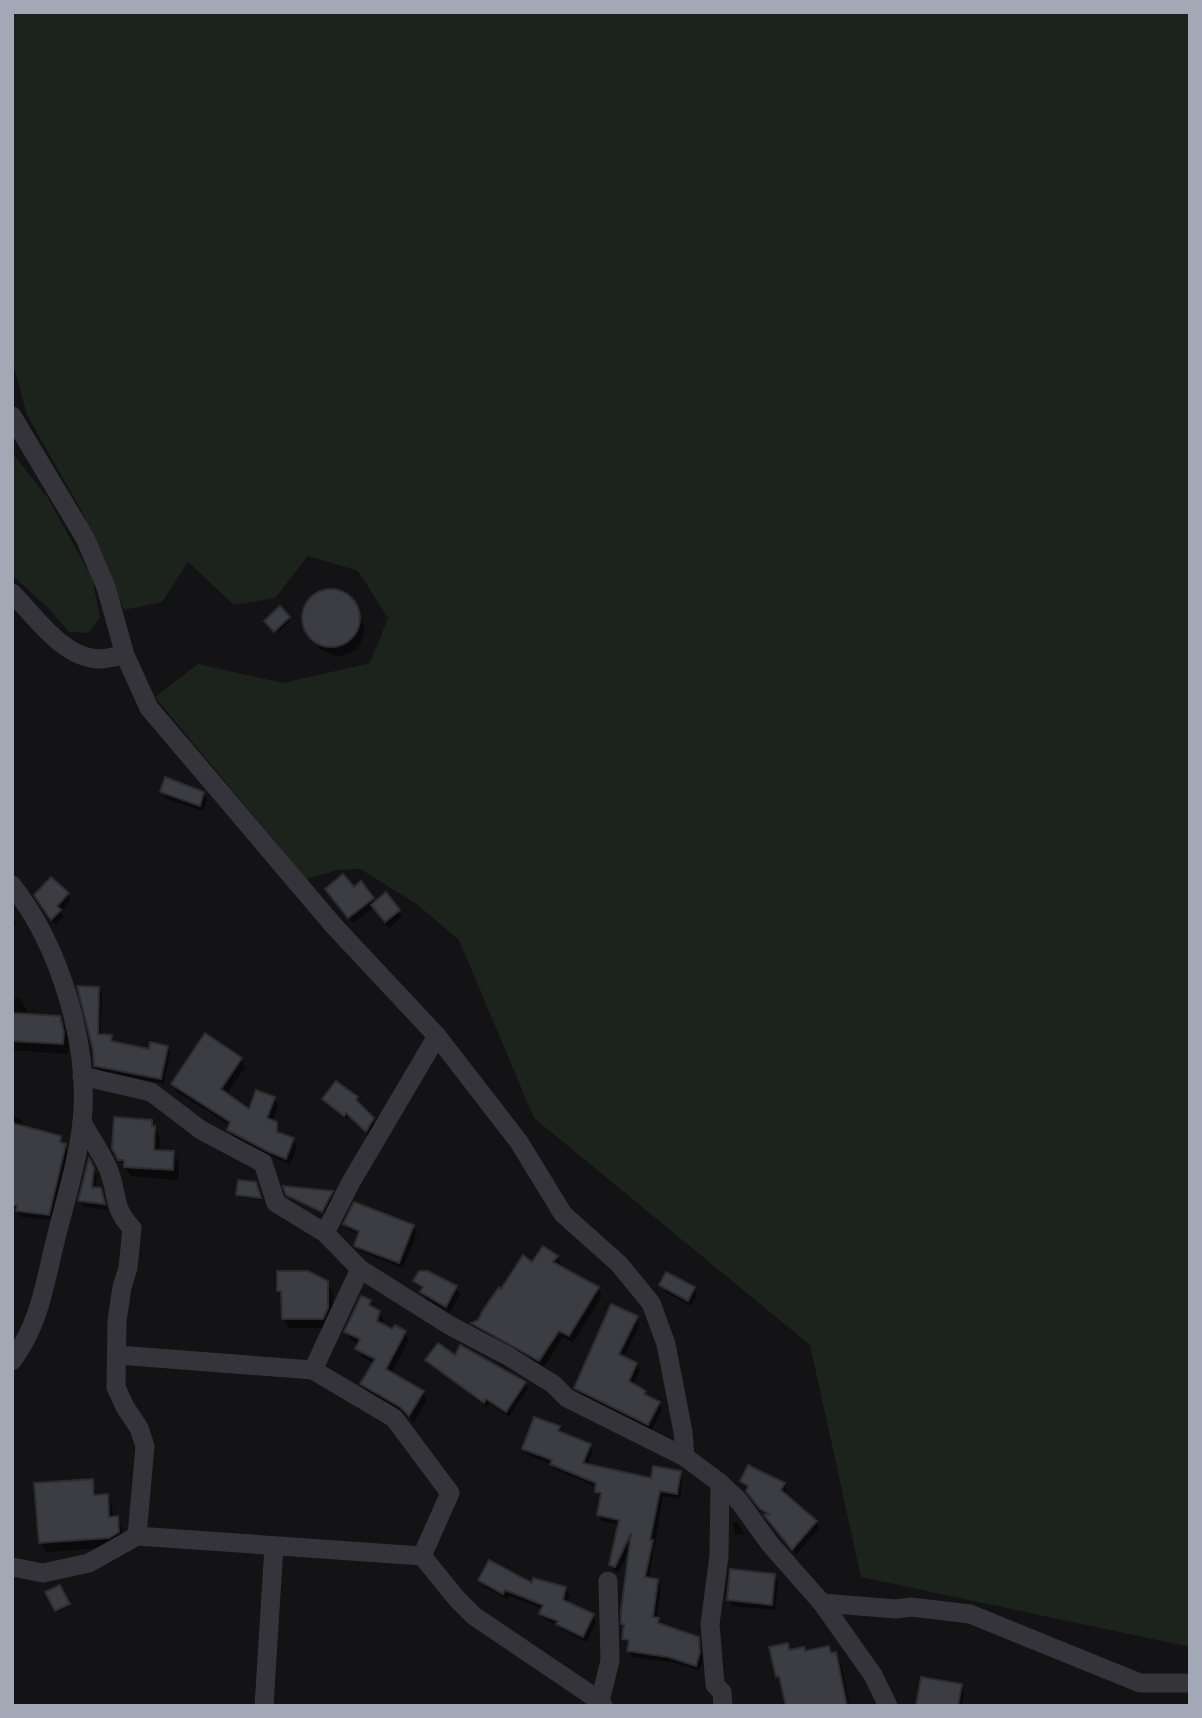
<svg xmlns="http://www.w3.org/2000/svg" width="1202" height="1718" viewBox="0 0 1202 1718" font-family="Signika,sans-serif">
  <style>
    .green { fill: #1b231c }
    .shadow { fill: #0007 }
    .building { fill: #3c3d42; stroke: #2d2d31; stroke-width: 2 }
    .lines { fill: none; stroke-linecap: round; stroke-linejoin: round }
    .minor { stroke: #34343a; stroke-width: 19 }
  </style>
  <rect width="100%" height="100%" fill="#131315"/>
  <g class="green">
    <polygon points="12,12 1190,12 1190,1647 861,1577 810,1345 534,1118 459,940 418,905 360,869 337,870 306,879 155,697 198,664 283,683 370,663 388,618 358,571 308,556 275,598 234,605 188,562 162,602 124,610 82,512 27,415 12,360"/>
    <polygon points="12,453 48,498 92,578 100,617 89,633 69,632 49,609 12,575"/>
  </g>
  <g class="shadow">
    <polygon points="331,591 347,596 354,602 365,629 360,645 354,651 337,657 320,649 307,631 303,617 308,604 314,597"/>
    <polygon points="289,618 290,621 277,633 268,624"/>
    <polygon points="166,780 204,794 207,800 203,811 165,798 162,792"/>
    <polygon points="353,889 372,899 375,904 385,895 402,917 389,928 374,907 353,923 331,895"/>
    <polygon points="68,894 71,900 60,912 63,917 55,925 40,902"/>
    <polygon points="12,915 17,924 12,927"/>
    <polygon points="98,989 102,994 100,1036 111,1037 115,1044 150,1051 167,1048 170,1053 164,1084 99,1071 96,1066"/>
    <polygon points="12,998 20,999 26,1009 25,1016 59,1018 65,1028 69,1043 68,1054 12,1050"/>
    <polygon points="240,1060 245,1067 226,1095 249,1111 274,1099 278,1106 272,1122 275,1123 280,1135 293,1140 297,1147 290,1165 234,1138 229,1130 231,1126 177,1092 173,1084"/>
    <polygon points="356,1098 358,1104 376,1124 369,1136 350,1116 347,1119 327,1104 324,1099"/>
    <polygon points="12,1116 19,1118 22,1123 21,1127 60,1138 68,1151 52,1220 21,1217 12,1204"/>
    <polygon points="151,1122 160,1137 159,1152 173,1153 179,1163 178,1180 131,1176 113,1148"/>
    <polygon points="89,1162 97,1176 95,1189 100,1189 105,1203 82,1200 82,1203 106,1206 107,1210 84,1207 80,1201"/>
    <polygon points="257,1187 261,1200 240,1197 238,1194"/>
    <polygon points="331,1193 335,1199 328,1213 288,1194"/>
    <polygon points="345,1224 413,1226 417,1232 403,1268 360,1251 356,1245 360,1235 349,1230"/>
    <polygon points="556,1257 561,1264 559,1267 598,1289 602,1296 573,1343 563,1337 544,1367 477,1330 474,1324 480,1321 502,1291 533,1264"/>
    <polygon points="415,1281 456,1288 460,1294 450,1312 426,1299 423,1290"/>
    <polygon points="327,1282 333,1292 333,1319 329,1328 289,1328 283,1318 283,1298 279,1290"/>
    <polygon points="661,1285 694,1288 697,1294 691,1306 665,1292"/>
    <polygon points="370,1301 384,1321 382,1325 393,1331 404,1332 409,1340 391,1374 423,1392 427,1400 414,1423 407,1415 367,1392 362,1384 374,1363 361,1357 357,1349 359,1344 351,1340 346,1332"/>
    <polygon points="636,1317 640,1324 623,1358 636,1364 640,1370 633,1385 645,1392 648,1398 659,1404 662,1410 652,1430 580,1394 576,1388"/>
    <polygon points="455,1358 525,1383 528,1388 509,1417 490,1404 487,1407 431,1365 428,1360"/>
    <polygon points="559,1428 563,1435 590,1446 593,1452 587,1466 653,1480 680,1473 683,1479 680,1499 663,1496 649,1579 657,1580 661,1586 656,1620 662,1627 698,1639 701,1645 703,1660 699,1671 673,1662 632,1657 629,1650 629,1645 624,1638 625,1627 623,1623 630,1548 619,1572 614,1571 611,1564 620,1525 602,1521 599,1515 602,1498 596,1491 597,1487 556,1470 552,1464 528,1455 524,1448"/>
    <polygon points="92,1481 98,1497 107,1496 112,1506 113,1518 117,1518 122,1528 123,1542 115,1547 46,1552 40,1542"/>
    <polygon points="742,1481 783,1484 787,1491 785,1495 816,1522 819,1528 796,1555"/>
    <polygon points="733,1522 737,1522 745,1534 735,1535"/>
    <polygon points="774,1575 778,1582 775,1610 732,1606 729,1599"/>
    <polygon points="480,1580 533,1586 535,1580 566,1590 570,1596 567,1604 592,1616 596,1622 587,1642 562,1630 559,1625 545,1620 541,1614 543,1609 509,1596 507,1599 484,1587"/>
    <polygon points="59,1587 69,1607 58,1612 48,1593"/>
    <polygon points="787,1645 790,1651 805,1652 828,1648 832,1655 835,1654 841,1663 850,1706 787,1706 783,1686 777,1676"/>
    <polygon points="960,1685 964,1691 962,1706 918,1706"/>
  </g>
  <g class="building">
    <circle cx="331" cy="618" r="29"/>
    <polygon points="280,606 290,617 274,632 264,621"/>
    <polygon points="165,777 204,792 200,806 160,792"/>
    <polygon points="343,874 354,887 361,881 374,898 348,918 325,889"/>
    <polygon points="51,877 69,893 57,906 61,910 51,920 34,895"/>
    <polygon points="386,892 400,910 385,922 371,905"/>
    <polygon points="77,986 99,987 98,1034 112,1035 111,1041 149,1049 150,1042 168,1046 161,1079 94,1066 93,1050"/>
    <polygon points="12,1013 60,1016 64,1032 63,1044 12,1041"/>
    <polygon points="205,1033 242,1058 221,1089 249,1109 256,1090 275,1097 267,1118 277,1122 277,1132 294,1138 286,1159 269,1152 227,1130 230,1122 171,1084"/>
    <polygon points="336,1081 358,1097 356,1100 374,1118 366,1132 346,1113 344,1116 322,1099"/>
    <polygon points="114,1117 152,1120 152,1126 155,1126 154,1150 174,1151 173,1170 124,1167 124,1160 118,1160 112,1148"/>
    <polygon points="12,1123 61,1136 60,1142 66,1144 49,1215 16,1211 17,1206 12,1205"/>
    <polygon points="89,1158 94,1168 92,1187 101,1188 105,1204 78,1201"/>
    <polygon points="238,1180 256,1182 261,1198 236,1195"/>
    <polygon points="283,1186 333,1191 322,1212 286,1195"/>
    <polygon points="354,1202 414,1225 399,1263 354,1246 359,1231 343,1224"/>
    <polygon points="543,1246 558,1256 553,1262 599,1287 569,1336 559,1331 539,1361 471,1323 478,1320 483,1310 499,1287 501,1289 523,1255 532,1262"/>
    <polygon points="277,1271 308,1271 328,1281 328,1308 323,1319 282,1319 281,1291 277,1291"/>
    <polygon points="419,1271 428,1271 457,1286 446,1307 420,1292 423,1287 413,1281"/>
    <polygon points="666,1272 695,1287 688,1301 659,1285"/>
    <polygon points="361,1296 371,1300 369,1305 380,1311 377,1321 392,1329 395,1325 406,1331 386,1369 424,1391 409,1416 400,1407 360,1384 375,1359 355,1349 360,1339 344,1332"/>
    <polygon points="611,1304 638,1316 619,1354 637,1363 629,1381 646,1391 644,1394 660,1402 648,1425 574,1388"/>
    <polygon points="438,1343 455,1355 460,1345 526,1382 506,1412 486,1399 484,1403 425,1360"/>
    <polygon points="534,1417 560,1426 558,1431 591,1444 583,1463 651,1478 653,1466 681,1471 677,1494 660,1491 650,1540 653,1540 645,1577 658,1579 653,1617 659,1618 658,1623 699,1637 700,1653 696,1666 668,1657 627,1651 629,1640 622,1639 624,1624 621,1624 621,1611 631,1533 615,1567 609,1565 619,1520 597,1515 601,1493 595,1492 596,1483 550,1464 552,1460 522,1449"/>
    <polygon points="748,1465 785,1483 781,1490 817,1521 792,1550 764,1515 769,1514 760,1509 746,1491 748,1486 740,1481"/>
    <polygon points="93,1479 94,1495 108,1494 109,1517 118,1516 119,1532 109,1538 39,1543 34,1483"/>
    <polygon points="489,1560 532,1583 533,1578 566,1587 563,1600 594,1614 583,1637 556,1624 558,1621 539,1614 543,1605 505,1590 503,1594 478,1580"/>
    <polygon points="730,1569 775,1574 772,1605 727,1600"/>
    <polygon points="60,1585 70,1604 55,1611 45,1592"/>
    <polygon points="788,1643 789,1650 804,1647 805,1651 829,1646 831,1653 836,1652 847,1706 786,1706 779,1676 776,1677 769,1647"/>
    <polygon points="921,1677 962,1684 958,1706 916,1706"/>
  </g>
  <g class="lines">
    <g class="minor">
      <polyline points="12,416 85,538 106,587 125,655 149,708 334,926 437,1036 519,1142 563,1214 619,1264 651,1303 666,1344 683,1432 685,1457"/>
      <path d="M12 593C35 616 62 657 98 659 107 659 116 656 125 655"/>
      <path d="M12 885C60 946 90 1045 82 1122 78 1161 64 1204 55 1242 44 1286 40 1323 12 1361"/>
      <polyline points="82,1076 151,1092 201,1130 263,1163 276,1203 325,1233 360,1269 449,1325 508,1356 553,1384 567,1398 685,1457 720,1483 739,1501 770,1544 822,1603 873,1675 888,1706"/>
      <path d="M82 1122C90 1137 100 1151 107 1166 119 1192 111 1207 132 1228L128 1268 122 1287 117 1321 116 1387 125 1407 139 1428 145 1446 137 1536"/>
      <polyline points="325,1233 351,1182 437,1036"/>
      <polyline points="360,1269 313,1370 394,1418 450,1493 422,1556"/>
      <polyline points="118,1355 313,1370"/>
      <polyline points="720,1483 719,1556 710,1624 715,1685 722,1692 723,1706"/>
      <polyline points="12,1567 43,1573 89,1563 137,1536 422,1556 457,1599 474,1616 600,1701 603,1706"/>
      <polyline points="822,1603 896,1609 911,1607 970,1614 1140,1683 1190,1683"/>
      <polyline points="600,1701 610,1661 608,1581"/>
      <polyline points="264,1706 274,1546"/>
    </g>
  </g>
  <rect width="1202" height="1718" fill="none" stroke="#a3a8b6" stroke-width="28"/>
</svg>
